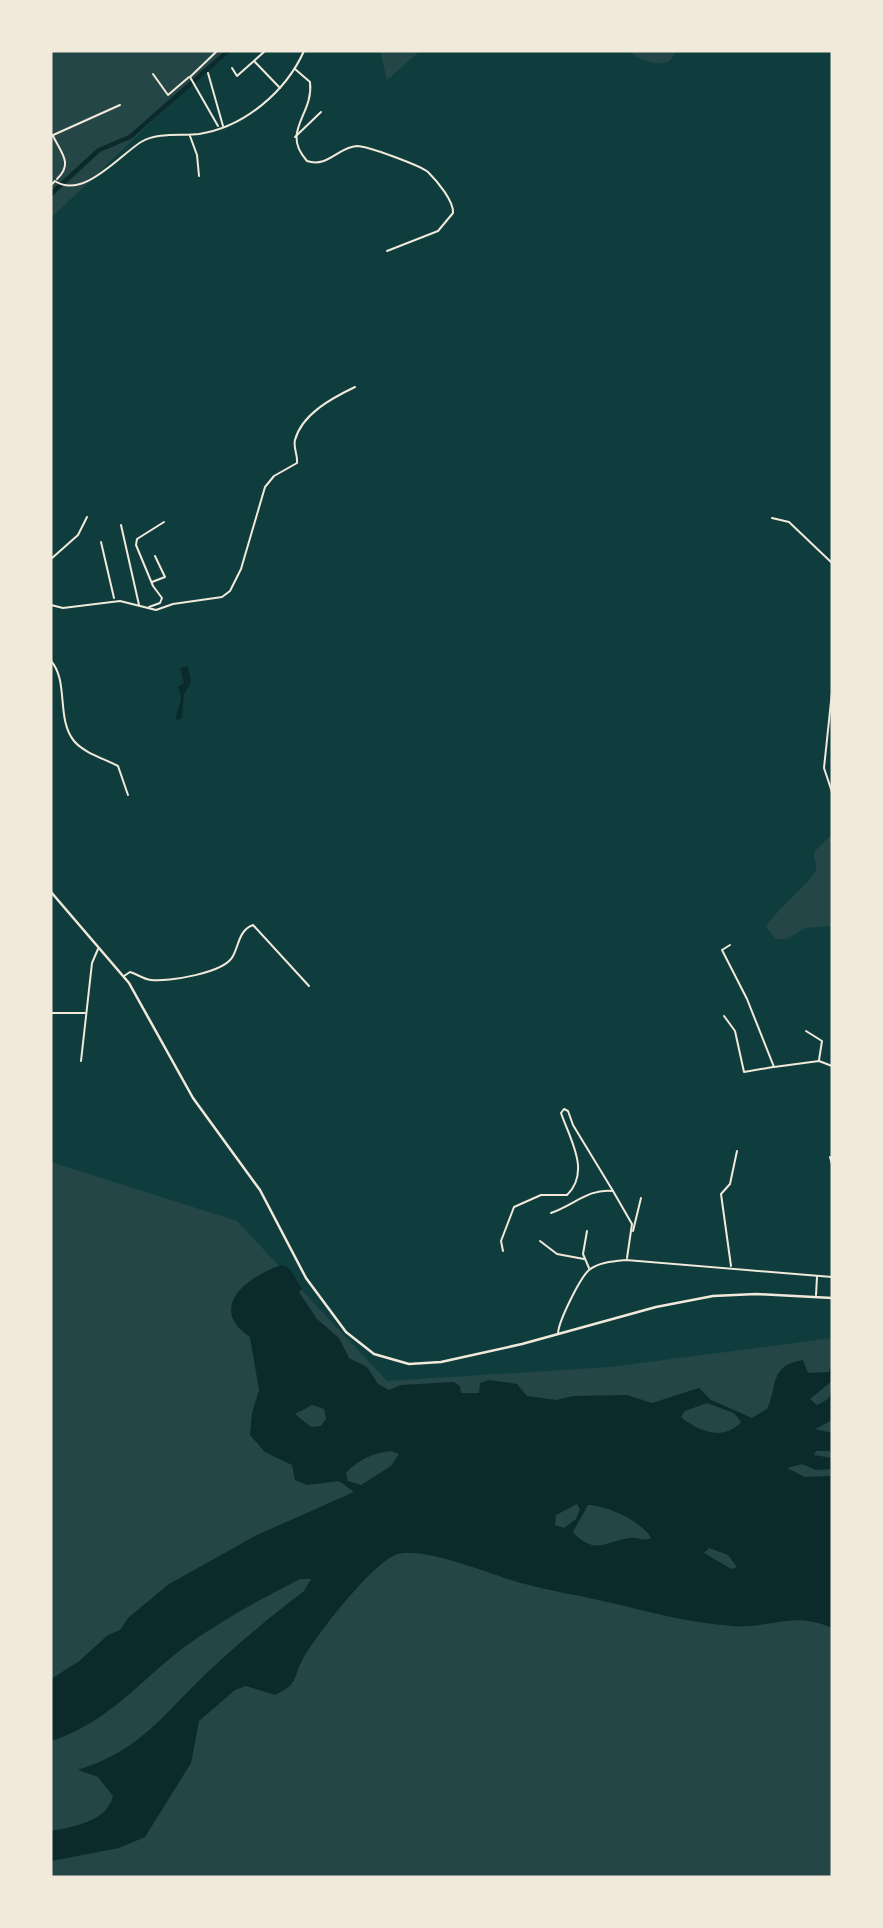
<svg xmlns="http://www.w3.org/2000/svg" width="883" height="1928" viewBox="0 0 883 1928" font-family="Raleway,sans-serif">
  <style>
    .green { fill: #244646 }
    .water { fill: #0a2a2b; fill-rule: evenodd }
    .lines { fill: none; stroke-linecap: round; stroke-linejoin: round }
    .canal { stroke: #0a2a2b; stroke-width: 4.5 }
    .minor { stroke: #f1e9da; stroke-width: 2 }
    .primary { stroke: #f1e9da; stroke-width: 2.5 }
  </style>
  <rect width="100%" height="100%" fill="#0f3d3e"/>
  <g class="green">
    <polygon points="51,51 226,51 51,218"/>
    <polygon points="380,51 420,51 387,80"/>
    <path d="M628 51H676L670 61C655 67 640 60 628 51Z"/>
    <path d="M832 834V926L805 928 787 939H776L766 927C776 909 815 880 816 869 817 862 813 859 814 852Z"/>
    <polygon points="51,1162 237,1221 387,1381 610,1367 832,1338 832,1877 51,1877"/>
  </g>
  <g class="water">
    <polygon points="188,666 191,683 184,694 182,718 175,721 181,698 178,687 184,683 180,668"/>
    <path d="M282 1265 290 1269 302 1289 299 1292 317 1319 339 1338 349 1358 367 1367 378 1384 389 1390 401 1385 454 1382 460 1386 461 1393H479L480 1383 489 1380 517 1384 527 1396 556 1400 573 1396 627 1395 652 1403 699 1388 711 1400 752 1418 767 1409C778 1387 768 1366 803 1360L808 1373 829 1372 832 1360V1381L810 1399 817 1405 828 1399 832 1390V1420L815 1429 832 1433V1456L830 1451H816L814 1455 832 1458V1628C792 1610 771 1629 733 1626 689 1623 646 1611 603 1601 577 1595 551 1591 525 1584 495 1577 418 1542 393 1556 368 1569 317 1634 303 1659 292 1678 300 1683 275 1695L246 1686 235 1690 199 1721 191 1763 145 1837 119 1848 51 1861V1831C72 1827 107 1822 113 1796L98 1777 78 1770C142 1750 163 1714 209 1671 239 1643 271 1616 304 1591L311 1579H300C259 1600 220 1621 183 1648 139 1682 106 1724 51 1741V1679L78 1662 108 1635 120 1630 129 1617 169 1584 257 1535 354 1492 339 1481 307 1485 295 1480 292 1465 265 1452 250 1435 252 1413 259 1390 250 1337C206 1307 248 1276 282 1265ZM707 1403 734 1413 741 1422C723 1442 698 1431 681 1417L685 1411ZM312 1405 324 1409 326 1419 321 1426 311 1427 295 1414ZM391 1451 399 1454 391 1466 361 1485 348 1481 346 1473C359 1459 373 1453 391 1451ZM802 1464 816 1470 830 1469 831 1476 805 1477 787 1468ZM577 1504 580 1509 576 1519 564 1528 555 1525 556 1515ZM588 1505C606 1505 643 1522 651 1538 644 1542 638 1537 630 1538 607 1541 594 1556 573 1532ZM709 1548 728 1555 737 1567 731 1569 704 1553Z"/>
  </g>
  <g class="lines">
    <polyline class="canal" points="51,194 99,150 130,137 228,51"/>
    <g class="minor">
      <polyline points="216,52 190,77 218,126"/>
      <polyline points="255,62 280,88"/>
      <polyline points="232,68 237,76 265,51"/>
      <path d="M295 69 310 82C314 115 280 131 307 161 328 168 338 147 357 146 368 146 421 166 428 172 437 181 454 201 453 213L438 231 387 251"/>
      <polyline points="208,73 223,126"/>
      <polyline points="153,74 168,95 189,77"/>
      <polyline points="51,136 120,105"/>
      <path d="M53 136C62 154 73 164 57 179"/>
      <polyline points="190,136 197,155 199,176"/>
      <polyline points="295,137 321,112"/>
      <path d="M51 185 55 181C83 200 120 155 141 142 157 132 182 136 199 134 245 127 286 91 304 51"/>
      <polyline points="772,518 789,522 832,563"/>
      <polyline points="121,525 139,605"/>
      <polyline points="101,542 114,598"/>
      <polyline points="51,559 78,535 87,517"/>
      <polyline points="152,582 165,577 155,556"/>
      <path d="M51 605 63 608 120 601 156 610 173 604 222 597 230 591 241 569 265 487 274 476 297 463C298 455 293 448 295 440 302 414 332 398 355 387"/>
      <polyline points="149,607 160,603 162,598 153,586 136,545 137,539 164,522"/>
      <path d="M51 661C69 681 56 719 74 741 84 753 105 759 118 766L128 795"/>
      <polyline points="832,692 824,768 832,792"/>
      <polyline points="730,945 722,950 747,999 774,1067 819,1061 832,1066"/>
      <path d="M124 976 130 972C137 974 143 979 151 980 168 982 225 973 233 956 239 945 239 930 253 925L309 986"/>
      <polyline points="51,1013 85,1013"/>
      <polyline points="724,1016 735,1031 744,1072 773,1067"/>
      <polyline points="806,1031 822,1041 819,1060"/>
      <polyline points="81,1061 92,963 98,949"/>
      <polyline points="830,1157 832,1164"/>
      <path d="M551 1213C574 1205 589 1188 613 1191L632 1224 627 1258"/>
      <polyline points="587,1231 583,1254 589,1268"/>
      <polyline points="633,1231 641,1198"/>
      <polyline points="540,1241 557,1254 584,1259"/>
      <path d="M503 1251 501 1241 514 1207 541 1195H567C591 1172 570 1139 561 1113L564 1109 568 1111 573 1125 613 1191"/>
      <polyline points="731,1266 721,1194 730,1184 737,1151"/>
      <polyline points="816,1295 817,1277"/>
      <path d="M558 1334C558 1322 580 1278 589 1270 598 1262 615 1261 626 1260L832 1277"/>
    </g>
    <polyline class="primary" points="51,892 129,983 193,1098 260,1190 306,1278 346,1332 374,1354 409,1364 441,1362 522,1344 656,1307 713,1296 756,1294 832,1298"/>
  </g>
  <rect width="883" height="1928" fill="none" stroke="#f1e9da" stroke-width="105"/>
</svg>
